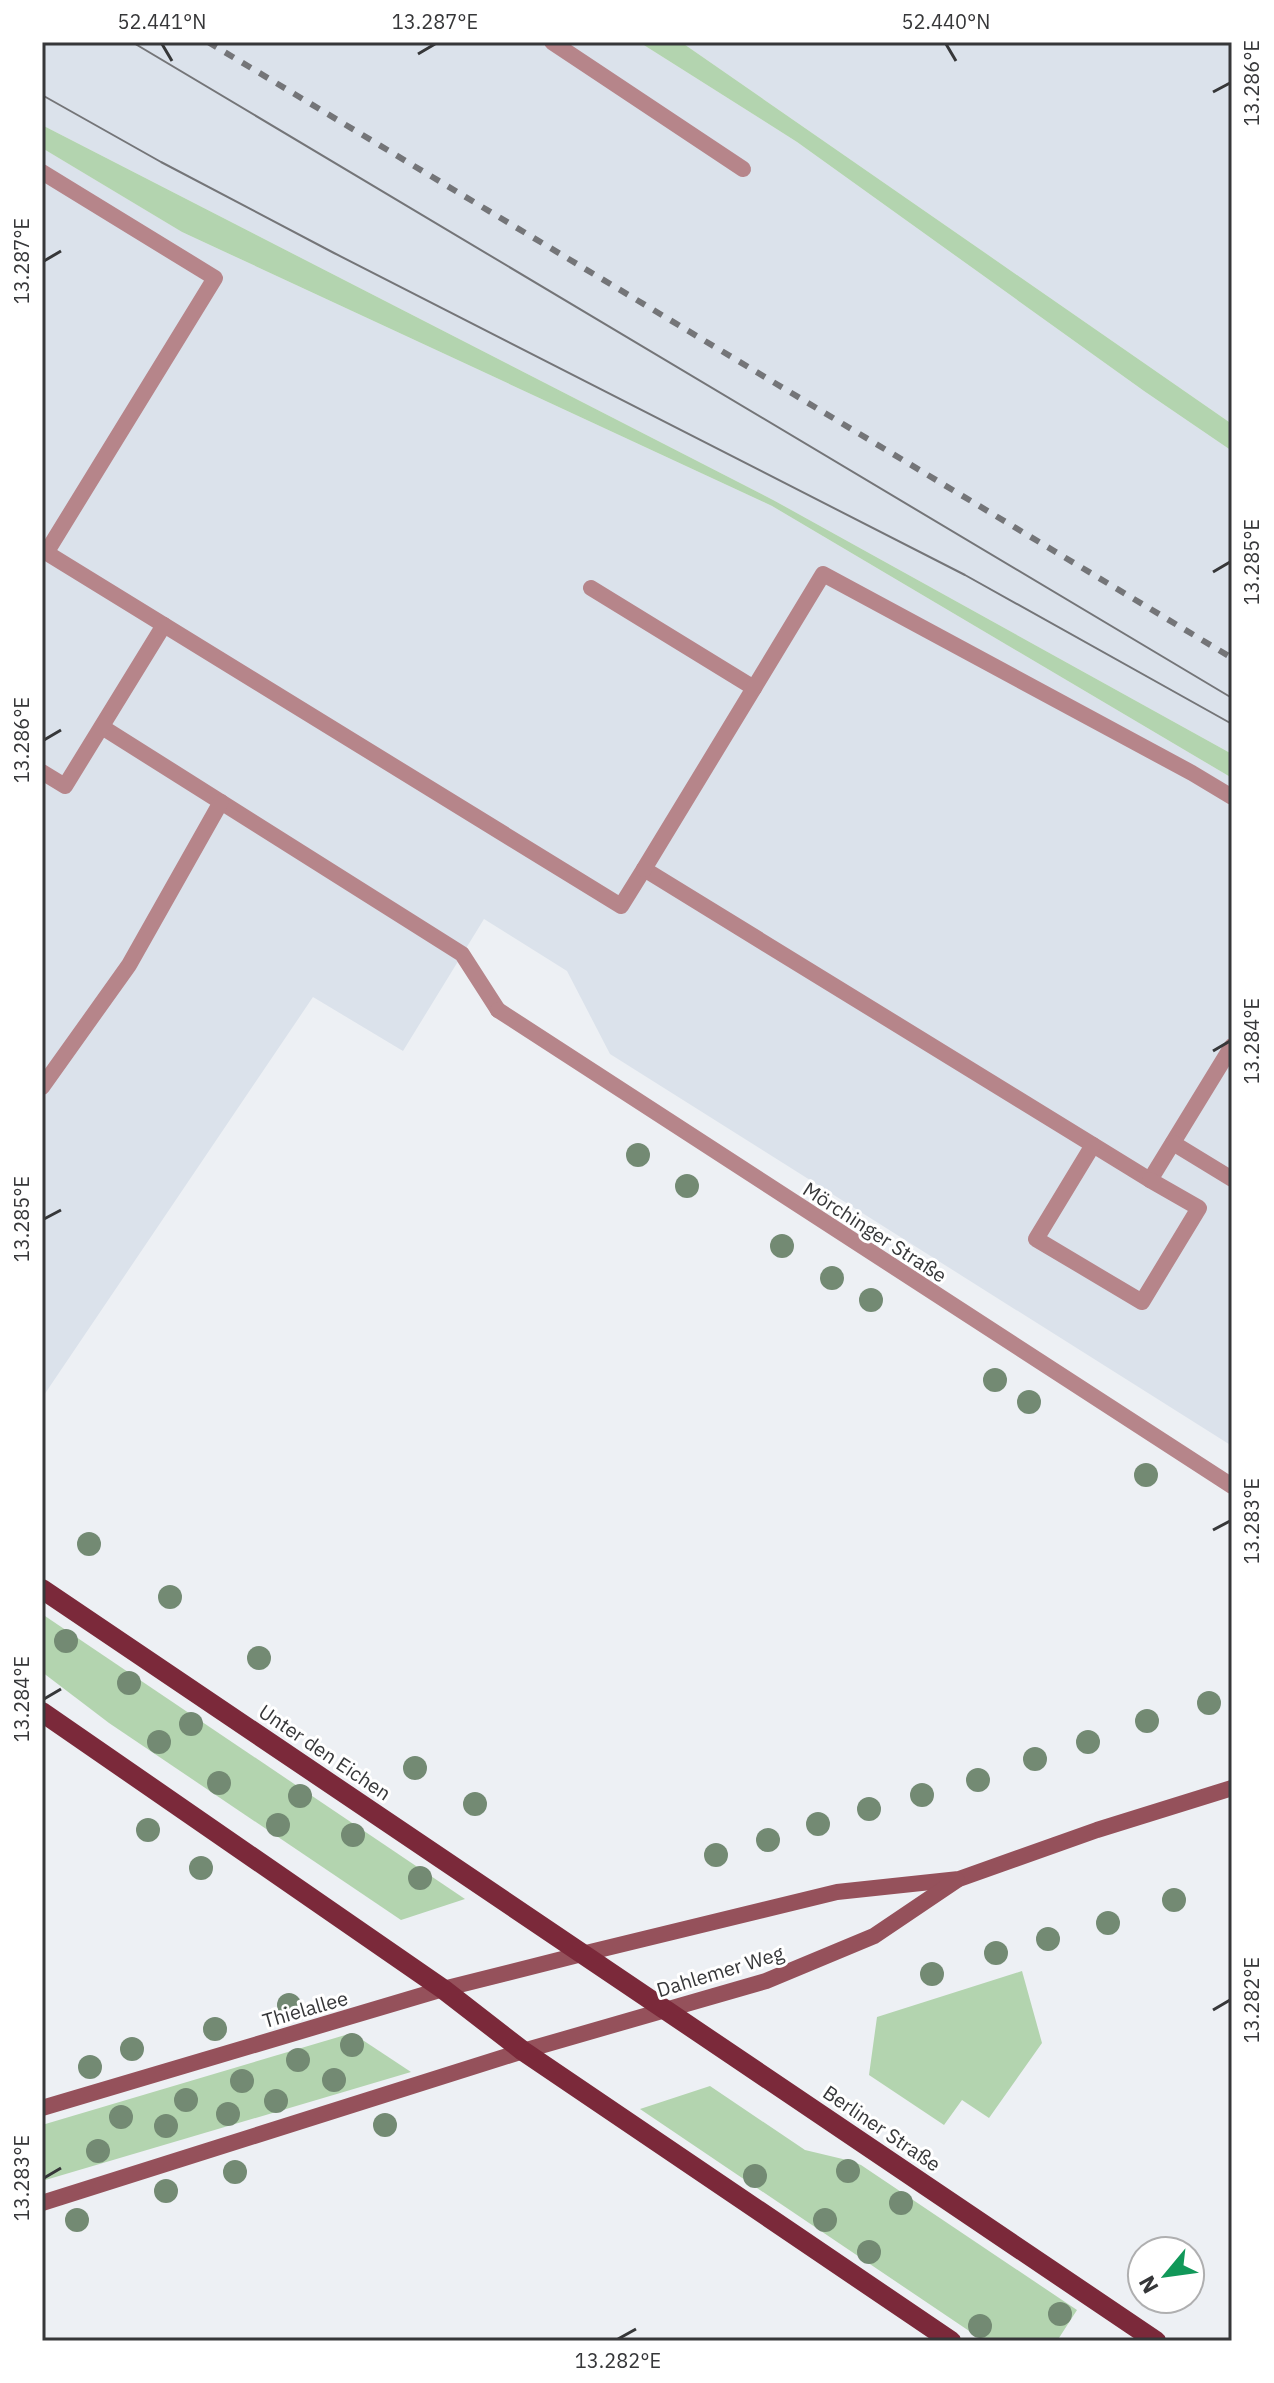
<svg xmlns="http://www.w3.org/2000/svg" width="1274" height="2383" viewBox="0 0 1274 2383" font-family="'IBM Plex Sans',sans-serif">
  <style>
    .built { fill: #dbe2eb }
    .green { fill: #b3d4af }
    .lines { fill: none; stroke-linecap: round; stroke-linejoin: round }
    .lane { stroke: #b6858a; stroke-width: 16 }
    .street { stroke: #b6858a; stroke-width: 16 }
    .secondary { stroke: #95515b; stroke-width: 16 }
    .primary { stroke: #7b293a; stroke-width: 20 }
    .tram { stroke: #747578; stroke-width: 2 }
    .rail { stroke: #747578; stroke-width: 6; stroke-dasharray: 10 10; stroke-linecap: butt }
    .tree { fill: #738a73 }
    .ticks { fill: none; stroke: #363739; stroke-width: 3 }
    .labels { text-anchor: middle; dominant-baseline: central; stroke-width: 6; stroke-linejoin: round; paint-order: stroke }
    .street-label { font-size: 20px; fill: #363739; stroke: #fff }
    .neatline { fill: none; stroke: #363739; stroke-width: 3 }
    .ticks-label { font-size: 20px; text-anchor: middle; fill: #363739 }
  </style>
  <rect width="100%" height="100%" fill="#edf0f4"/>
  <g class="built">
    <polygon points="42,42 639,42 797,142 1144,391 1232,451 1232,754 775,501 42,125"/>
    <polygon points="681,42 1232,42 1232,424"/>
    <polygon points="42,148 182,232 772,506 1232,778 1232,1446 610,1054 567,971 484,919 403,1051 313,997 42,1398"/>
  </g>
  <g class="green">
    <polygon points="639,42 681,42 1232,424 1232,451 1144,391 797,142"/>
    <polygon points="42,125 775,501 1232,754 1232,778 772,506 182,232 42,148"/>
    <polygon points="42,1614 465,1899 401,1920 109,1723 42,1672"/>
    <polygon points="1022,1971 1042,2043 989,2118 962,2100 944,2125 869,2075 877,2017"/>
    <polygon points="352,2033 411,2072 42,2181 42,2125"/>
    <polygon points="710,2086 805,2150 851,2161 861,2165 1077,2310 1057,2341 984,2341 640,2109"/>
  </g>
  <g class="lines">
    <g class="lane">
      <polyline points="552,42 743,169"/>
      <polyline points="42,172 215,278 46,553"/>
      <polyline points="42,550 621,906 644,869 1150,1180 1232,1046"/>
      <polyline points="591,588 754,688 644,869"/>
      <polyline points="754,688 823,574 1192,773 1232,797"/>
      <polyline points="102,727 462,954 498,1010"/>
      <polyline points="42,772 65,786 164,625"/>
      <polyline points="42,1087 129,965 221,802"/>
      <polyline points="1173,1143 1232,1179"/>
      <polyline points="1093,1145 1036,1239 1142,1302 1199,1208 1150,1180"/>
    </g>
    <polyline class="street" points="498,1010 1232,1486"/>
    <g class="secondary">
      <polyline points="42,2108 443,1989 582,1954 837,1892 959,1879 1097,1830 1232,1788"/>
      <polyline points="42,2203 523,2051 766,1981 874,1936 957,1880"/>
    </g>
    <g class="primary">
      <polyline points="42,1589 1156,2341"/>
      <polyline points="42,1712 443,1989 523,2051 951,2341"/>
    </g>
    <g class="tram">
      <polyline points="132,42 1232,698"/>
      <polyline points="42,95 161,162 334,253 965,575 1232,724"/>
    </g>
    <polyline class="rail" points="208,42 1232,658"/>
  </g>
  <g class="tree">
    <circle cx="638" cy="1155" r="12"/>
    <circle cx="687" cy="1186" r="12"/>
    <circle cx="782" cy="1246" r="12"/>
    <circle cx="832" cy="1278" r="12"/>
    <circle cx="871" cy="1300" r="12"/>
    <circle cx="995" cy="1380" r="12"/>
    <circle cx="1029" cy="1402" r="12"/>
    <circle cx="1146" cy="1475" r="12"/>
    <circle cx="89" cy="1544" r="12"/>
    <circle cx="170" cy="1597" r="12"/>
    <circle cx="66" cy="1641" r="12"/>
    <circle cx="259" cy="1658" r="12"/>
    <circle cx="129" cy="1683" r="12"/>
    <circle cx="1209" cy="1703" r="12"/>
    <circle cx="1147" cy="1721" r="12"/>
    <circle cx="191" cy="1724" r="12"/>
    <circle cx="159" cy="1742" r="12"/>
    <circle cx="1088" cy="1742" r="12"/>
    <circle cx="1035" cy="1759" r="12"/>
    <circle cx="415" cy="1768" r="12"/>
    <circle cx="978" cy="1780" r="12"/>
    <circle cx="219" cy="1783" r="12"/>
    <circle cx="922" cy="1795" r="12"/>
    <circle cx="300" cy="1796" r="12"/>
    <circle cx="475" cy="1804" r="12"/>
    <circle cx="869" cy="1809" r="12"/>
    <circle cx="818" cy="1824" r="12"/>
    <circle cx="278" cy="1825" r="12"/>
    <circle cx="148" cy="1830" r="12"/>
    <circle cx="353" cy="1835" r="12"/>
    <circle cx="768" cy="1840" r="12"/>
    <circle cx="716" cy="1855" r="12"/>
    <circle cx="201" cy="1868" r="12"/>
    <circle cx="420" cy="1878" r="12"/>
    <circle cx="1174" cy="1900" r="12"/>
    <circle cx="1108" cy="1923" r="12"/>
    <circle cx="1048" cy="1939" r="12"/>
    <circle cx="996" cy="1953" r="12"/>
    <circle cx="932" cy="1974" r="12"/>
    <circle cx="289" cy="2005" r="12"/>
    <circle cx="215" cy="2029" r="12"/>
    <circle cx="352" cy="2045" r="12"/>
    <circle cx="132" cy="2049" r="12"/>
    <circle cx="298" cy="2060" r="12"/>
    <circle cx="90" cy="2067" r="12"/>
    <circle cx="334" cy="2080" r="12"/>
    <circle cx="242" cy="2081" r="12"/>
    <circle cx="186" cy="2100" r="12"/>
    <circle cx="276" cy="2101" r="12"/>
    <circle cx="228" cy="2114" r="12"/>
    <circle cx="121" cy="2117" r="12"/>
    <circle cx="385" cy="2125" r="12"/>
    <circle cx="166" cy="2126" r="12"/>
    <circle cx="98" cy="2151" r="12"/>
    <circle cx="848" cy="2171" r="12"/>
    <circle cx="235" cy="2172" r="12"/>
    <circle cx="755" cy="2176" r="12"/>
    <circle cx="166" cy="2191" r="12"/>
    <circle cx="901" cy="2203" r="12"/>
    <circle cx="77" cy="2220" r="12"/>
    <circle cx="825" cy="2220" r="12"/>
    <circle cx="869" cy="2252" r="12"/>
    <circle cx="1060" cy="2314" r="12"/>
    <circle cx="980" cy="2326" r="12"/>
  </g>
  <path class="ticks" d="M162 44 172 61M946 44 956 61M418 54 435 44M1213 92 1230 83M44 261 61 251M1213 572 1230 562M44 740 61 730M1213 1051 1230 1041M44 1219 61 1210M1213 1530 1230 1521M44 1699 61 1689M1213 2010 1230 2000M44 2178 61 2168M618 2339 636 2329"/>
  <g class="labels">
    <g class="street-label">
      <text transform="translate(875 1232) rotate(33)">Mörchinger Straße</text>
      <text transform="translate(325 1752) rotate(34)">Unter den Eichen</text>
      <text transform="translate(720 1971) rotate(-17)">Dahlemer Weg</text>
      <text transform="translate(305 2009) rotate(-16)">Thielallee</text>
      <text transform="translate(882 2128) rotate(34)">Berliner Straße</text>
    </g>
  </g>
  <rect width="1274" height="2383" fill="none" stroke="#ffffff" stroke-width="88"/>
  <g transform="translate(1166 2275) rotate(241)"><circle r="38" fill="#ffffff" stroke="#afafb0" stroke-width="2"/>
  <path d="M0-6L14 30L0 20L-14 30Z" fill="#119859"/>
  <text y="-12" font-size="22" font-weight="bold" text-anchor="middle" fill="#363739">N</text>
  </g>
  <rect x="44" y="44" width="1186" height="2295" class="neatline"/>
  <g class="ticks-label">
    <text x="162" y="29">52.441°N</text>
    <text x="435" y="29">13.287°E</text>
    <text x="946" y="29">52.440°N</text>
    <text transform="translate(1252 83) rotate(-90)" y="7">13.286°E</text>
    <text transform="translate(22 261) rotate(-90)" y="7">13.287°E</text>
    <text transform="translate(1252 562) rotate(-90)" y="7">13.285°E</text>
    <text transform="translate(22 740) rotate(-90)" y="7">13.286°E</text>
    <text transform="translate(1252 1041) rotate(-90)" y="7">13.284°E</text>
    <text transform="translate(22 1219) rotate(-90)" y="7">13.285°E</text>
    <text transform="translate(1252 1521) rotate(-90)" y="7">13.283°E</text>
    <text transform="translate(22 1699) rotate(-90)" y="7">13.284°E</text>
    <text transform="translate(1252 2000) rotate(-90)" y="7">13.282°E</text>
    <text transform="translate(22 2178) rotate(-90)" y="7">13.283°E</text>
    <text x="618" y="2368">13.282°E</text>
  </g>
</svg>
